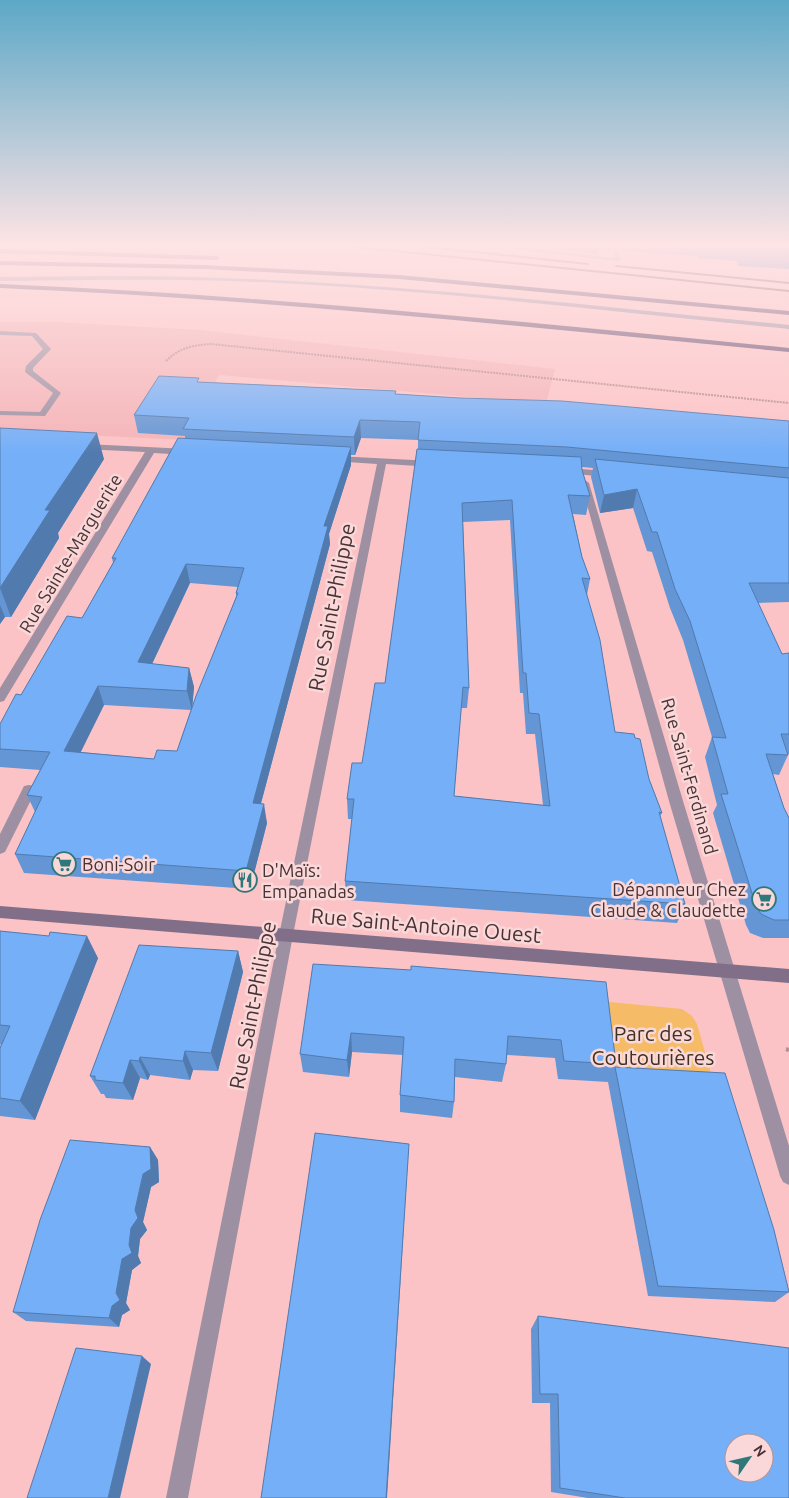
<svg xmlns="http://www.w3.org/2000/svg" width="789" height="1498" viewBox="0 0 789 1498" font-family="Ubuntu,sans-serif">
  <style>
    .built { fill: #f4b4b8 }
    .green { fill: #f5bb67 }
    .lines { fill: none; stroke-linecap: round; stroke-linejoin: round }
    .path-far1 { stroke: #b88c8e; stroke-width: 2; stroke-dasharray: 2 1; stroke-linecap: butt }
    .path { stroke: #b88c8e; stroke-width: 4; stroke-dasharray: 4.5 3; stroke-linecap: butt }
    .service { fill: #9c90a2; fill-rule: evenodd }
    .minor { fill: #9c90a2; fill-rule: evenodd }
    .secondary { fill: #816f8a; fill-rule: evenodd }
    .trunk { fill: #664e70; fill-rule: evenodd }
    .rail { stroke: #7a5a5c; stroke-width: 2 }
    .wall { fill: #6496d5; fill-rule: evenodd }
    .shaded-wall { fill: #517aae }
    .building { fill: #74aff8; stroke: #517aae; fill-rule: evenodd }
    .labels { text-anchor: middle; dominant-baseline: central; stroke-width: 5; stroke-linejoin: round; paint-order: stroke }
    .street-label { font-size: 18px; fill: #483233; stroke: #fad7d8 }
    .poi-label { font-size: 18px; fill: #483233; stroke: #fad7d8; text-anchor: start }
    .near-street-label { font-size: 21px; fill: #483233; stroke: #fad7d8 }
    .near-park-label { font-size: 21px; fill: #3f311e; stroke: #fad7d8 }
  </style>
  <rect width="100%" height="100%" fill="#fcc3c6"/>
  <g class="built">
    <polygon points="0,244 174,244 166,250 0,246"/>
    <polygon points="0,322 57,322 200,330 555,369 546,404 219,375 185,440 0,431"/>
  </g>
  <polygon class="green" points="599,1001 682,1009 692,1016 697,1024 715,1087 608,1082"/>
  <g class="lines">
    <path class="path-far1" d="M166 361C179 348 193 345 211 344L789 403"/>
    <polyline class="path" points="786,1049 789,1050"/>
    <g class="service">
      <polygon points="142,244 197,244 194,246"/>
      <polygon points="470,244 492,244 621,259 618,261"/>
      <path d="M113 276C340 276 564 303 789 325V329C626 313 462 293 298 284 199 278 99 280 0 281V277Z"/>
      <polygon points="0,331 36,333 51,349 33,368 33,371 61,393 45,416 0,415 0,411 40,412 53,393 25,372 26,366 43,349 32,336 0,335"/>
      <polygon points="29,785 34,786 36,790 5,852 0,854 0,834 24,786"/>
    </g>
    <g class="minor">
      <polygon points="611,244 617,244 620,260 615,259"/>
      <polygon points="86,444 188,449 192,452 188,455 154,453 4,701 0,702 0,688 145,452 83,449 83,445"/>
      <polygon points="335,456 433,461 437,464 433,467 386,464 293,935 188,1498 166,1498 279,935 377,464 332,461 331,459"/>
      <polygon points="568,468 607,471 611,474 607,477 565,473 564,471"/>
      <polygon points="585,480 589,483 683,801 789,1146 789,1185 783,1182 780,1176 669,801 581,483"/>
    </g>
    <polygon class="secondary" points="0,906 789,969 789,983 0,918"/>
    <g class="trunk">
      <polygon points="0,249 217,256 220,258 217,260 0,253"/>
      <polygon points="0,261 205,265 399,275 789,311 789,315 399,279 205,269 0,265"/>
      <path d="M0 284C264 295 526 322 789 348V352C526 327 264 299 0 288Z"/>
    </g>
    <g class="rail">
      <polyline points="326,244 789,291"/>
      <polyline points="399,244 588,264"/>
      <polyline points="616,266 789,283"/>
    </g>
  </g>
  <g class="wall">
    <polygon points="552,244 612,244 611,251 598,250 598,254 552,249"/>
    <polygon points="618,244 789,244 789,269 738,266 737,261 698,258 698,256 620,251"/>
    <path d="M200 382 396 391V394L789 421V602L758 603 782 654H789V754H788V755L779 775 773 774 784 808 789 818V938H763L750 933 746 925 713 813 717 805 705 757 712 737 683 640 670 608 652 552 647 551 633 508 600 513 591 477 593 468 582 467V470L590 496 586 515 573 514 582 557 590 579 587 595 615 732 635 738 649 779 662 813 660 816 685 904 677 923 346 900 345 881 352 819H348L347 799 362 763 385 683 418 449V440L361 438 355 455H351V465L329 534 330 544 261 803 267 823 250 889 24 873 15 854 35 812 27 795 40 770 0 767V724L21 695 82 618 113 563 112 558 185 439V436L138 433 134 415ZM510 520 520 693H523L526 734H535L543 805 454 796 461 708H467L469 688 463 522ZM190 583 238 587 236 593V597L192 708 194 687 189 668 152 664ZM104 705 191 710 177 751 154 759 80 752Z"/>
    <polygon points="0,428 104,459 58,533 59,538 11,617 5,617 0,624"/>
    <polygon points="0,931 98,958 35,1120 0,1116 0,1048 1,1045 0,1044"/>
    <polygon points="238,951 243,972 218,1071 193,1070 190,1080 150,1075 148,1080 140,1078 133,1100 106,1098 104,1094 101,1094 90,1076"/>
    <polygon points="411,970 616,1064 615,1067 789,1292 775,1302 648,1296 608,1082 558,1079 555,1058 506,1055 506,1064 502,1082 455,1077 454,1102 452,1118 400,1112 400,1095 403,1055 352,1052 349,1077 303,1072 300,1054"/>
    <polygon points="150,1147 158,1160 159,1182 151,1187 143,1222 147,1230 140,1239 138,1256 141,1263 132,1270 126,1303 130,1310 122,1315 119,1327 26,1321 13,1312"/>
    <polygon points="538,1316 789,1498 588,1498 551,1492 550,1403 532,1403 531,1329"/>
  </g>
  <g class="shaded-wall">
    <polygon points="360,420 361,438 355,455 354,437"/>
    <polygon points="97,433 104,459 58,533 59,538 11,617 0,588 45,510"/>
    <polygon points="351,447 351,465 329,534 330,544 256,822 253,803 324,526"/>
    <polygon points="637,489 633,508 600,513 604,495"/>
    <polygon points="186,564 190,583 144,681 138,662"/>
    <polygon points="0,605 5,617 0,624"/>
    <polygon points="189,668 194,687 192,710 187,691"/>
    <polygon points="98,686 104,705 72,770 64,751"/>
    <polygon points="264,804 267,823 250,889 246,871"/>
    <polygon points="87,936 98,958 35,1120 20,1101"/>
    <polygon points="238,951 243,972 218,1071 211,1053"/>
    <polygon points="351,1033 352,1052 349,1077 347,1060"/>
    <polygon points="185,1051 193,1070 190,1080 183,1061"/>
    <polygon points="140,1057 150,1075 148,1080 139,1061"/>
    <polygon points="130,1060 140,1078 133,1100 123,1083"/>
    <polygon points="409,1144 387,1498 386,1498"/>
    <polygon points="150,1147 158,1160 159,1182 151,1187 143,1222 147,1230 140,1239 138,1256 141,1263 132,1270 126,1303 130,1310 122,1315 119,1327 109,1318 112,1306 116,1293 122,1259 129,1245 131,1228 135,1210"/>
    <polygon points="142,1356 151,1364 120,1498 108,1498"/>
  </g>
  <g class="building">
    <polygon points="743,244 789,244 789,249 743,246"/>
    <polygon points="159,376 199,378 197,382 396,391 395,394 460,398 562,401 789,421 789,468 567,447 418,440 420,422 360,420 354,437 183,429 189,418 134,415"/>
    <polygon points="0,428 97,433 45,510 50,510 0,588"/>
    <path d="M178 438 351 447 324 526H328L253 803 264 804 246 871 15 854 42 797 27 795 50 752 0 749V724L16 694 21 695 67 616 82 618 116 558H112ZM186 564 244 568 236 593H238L196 696 177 751 157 750 154 759 64 751 98 686 187 691 189 668 138 662Z"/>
    <path d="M417 449 581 457 582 470 590 496 568 495 582 557 590 579 582 578 600 640 615 732 634 734 635 738 640 739 649 779 662 813 659 812 685 904 345 881 354 799H347L352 763H362L375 683H385ZM512 500 523 673H526L529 713 539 714 550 806 454 796 463 687 469 688 462 503Z"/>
    <polygon points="595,459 789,478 789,583 749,583 782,654 789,653 789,734 781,734 788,755 766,754 784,808 789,818 789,920 774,920 761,914 756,906 721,794 728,794 712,737 726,738 690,621 675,589 657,532 652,532 637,489 604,495"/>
    <polygon points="0,931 49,936 50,932 87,936 20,1101 0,1098 0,1048 10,1026 0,1025"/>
    <polygon points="139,945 238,951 211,1053 185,1051 183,1061 140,1057 139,1061 130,1060 123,1083 95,1080 95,1076 90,1076"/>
    <polygon points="313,964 411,970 411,966 606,982 616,1064 564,1061 561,1040 508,1036 506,1064 455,1059 454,1102 400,1095 404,1037 351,1033 347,1060 300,1054"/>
    <polygon points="615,1067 725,1073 774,1230 789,1292 658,1286"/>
    <polygon points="315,1133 409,1144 386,1498 261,1498"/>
    <polygon points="70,1140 150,1147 151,1169 143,1174 135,1210 138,1218 131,1228 129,1245 132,1253 122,1259 116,1293 120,1300 112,1306 109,1318 13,1312 40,1220"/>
    <path d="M538 1316 789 1348V1498H625L560 1488 558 1394H540ZM734 1443H764V1473H734Z"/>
    <polygon points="76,1348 142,1356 108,1498 27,1498"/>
  </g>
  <linearGradient id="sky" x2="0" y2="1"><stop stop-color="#5ca8c7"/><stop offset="0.54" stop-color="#fee4e5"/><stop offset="1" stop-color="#fee4e5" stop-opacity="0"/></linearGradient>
  <rect width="789" height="454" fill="url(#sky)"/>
  <defs>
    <g id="supermarket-ring" transform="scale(1.25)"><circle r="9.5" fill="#fad7d8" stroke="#2f7878" stroke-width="1.5"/><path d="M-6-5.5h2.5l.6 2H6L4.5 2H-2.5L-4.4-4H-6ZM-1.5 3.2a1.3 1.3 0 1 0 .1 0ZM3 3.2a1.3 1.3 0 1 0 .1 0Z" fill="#2f7878"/></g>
    <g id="restaurant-ring" transform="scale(1.25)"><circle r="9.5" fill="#fad7d8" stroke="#2f7878" stroke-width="1.5"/><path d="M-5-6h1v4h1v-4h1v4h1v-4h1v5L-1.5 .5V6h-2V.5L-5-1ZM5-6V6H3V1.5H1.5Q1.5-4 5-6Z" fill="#2f7878"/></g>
  </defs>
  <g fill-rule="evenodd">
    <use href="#supermarket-ring" x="64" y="864"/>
    <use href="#restaurant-ring" x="245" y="880"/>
    <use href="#supermarket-ring" x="764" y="899"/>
  </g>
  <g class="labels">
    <g class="street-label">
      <text transform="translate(70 553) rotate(-59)">Rue Sainte-Marguerite</text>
      <text transform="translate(690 776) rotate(74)">Rue Saint-Ferdinand</text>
    </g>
    <g class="poi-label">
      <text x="82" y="864">Boni-Soir</text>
      <text x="262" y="870">D'Maïs:<tspan x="262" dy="21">Empanadas</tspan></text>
      <text x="746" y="889" text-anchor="end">Dépanneur Chez<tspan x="746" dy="21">Claude &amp; Claudette</tspan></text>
    </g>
    <g class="near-street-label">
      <text transform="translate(331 607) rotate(-79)">Rue Saint-Philippe</text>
      <text transform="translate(426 925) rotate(5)">Rue Saint-Antoine Ouest</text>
      <text transform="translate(252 1005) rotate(-79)">Rue Saint-Philippe</text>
    </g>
    <g class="near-park-label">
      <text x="653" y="1033">Parc des<tspan x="653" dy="24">Coutourières</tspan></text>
    </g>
  </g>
  <g transform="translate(749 1458) rotate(56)"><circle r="24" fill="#fad7d8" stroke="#b39596"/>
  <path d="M0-4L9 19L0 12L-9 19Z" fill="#2f7878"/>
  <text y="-8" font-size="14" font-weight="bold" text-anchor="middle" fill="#483233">N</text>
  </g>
</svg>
